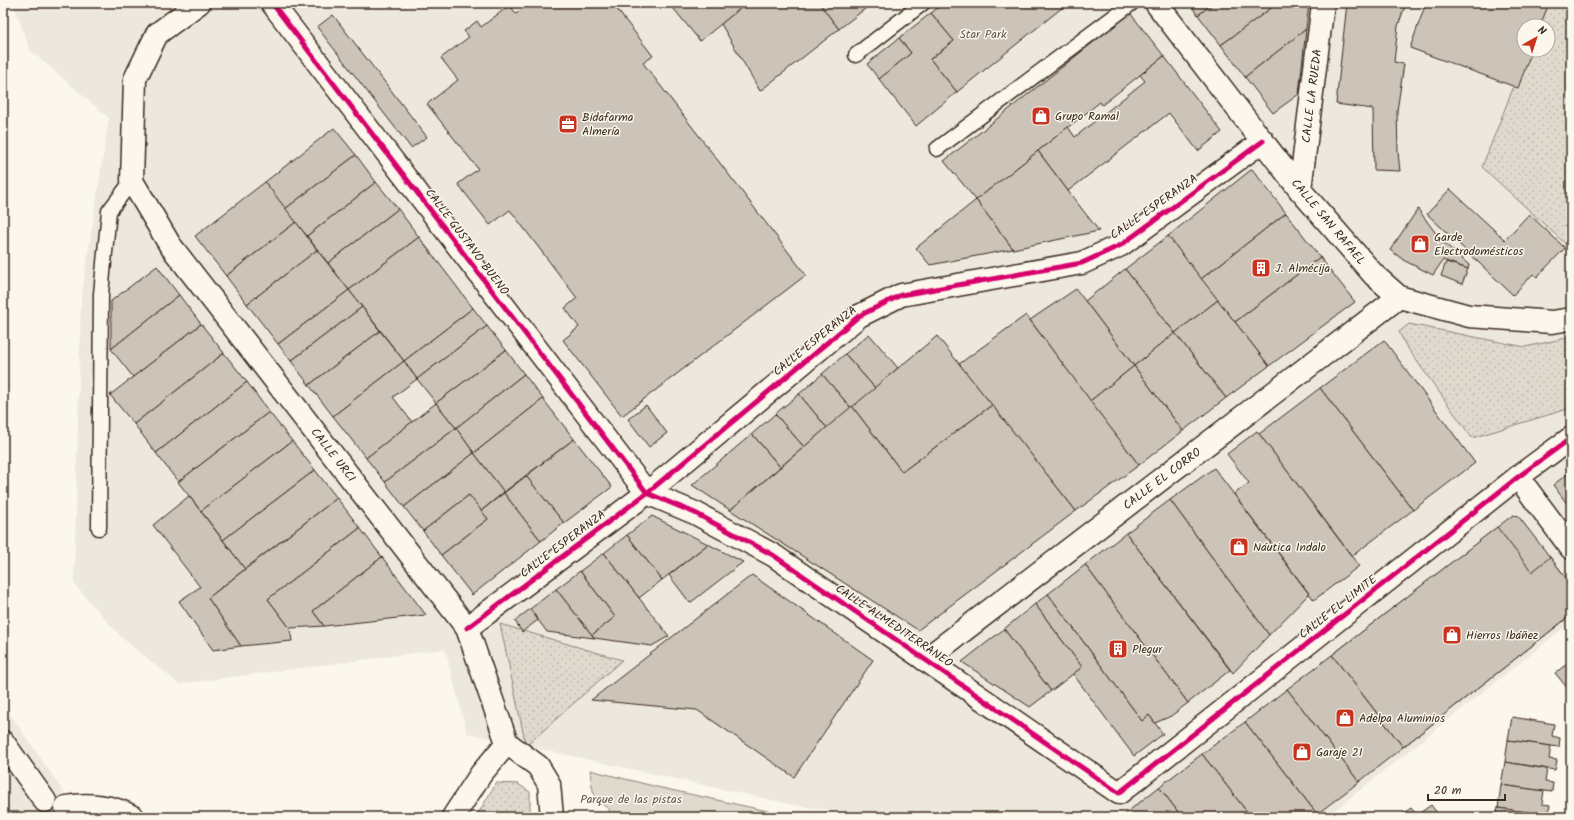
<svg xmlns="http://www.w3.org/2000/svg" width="1574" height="820" viewBox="0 0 1574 820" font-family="Kalam,sans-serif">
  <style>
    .built { fill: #ede8dd }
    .grass { fill: url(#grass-dots); stroke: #8d8276 }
    .park { fill: #dfd9ce; stroke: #8d8276 }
    .building { fill: #ccc4b9; stroke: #3b2a1e }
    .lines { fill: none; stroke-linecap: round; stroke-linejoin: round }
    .service-casing { stroke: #3b2a1e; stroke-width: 17 }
    .minor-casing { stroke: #3b2a1e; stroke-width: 25 }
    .tertiary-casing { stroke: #3b2a1e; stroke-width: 25 }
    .service { stroke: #fbf7ec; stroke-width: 14 }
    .minor { stroke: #fbf7ec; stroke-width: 22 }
    .tertiary { stroke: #fbf7ec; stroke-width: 22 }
    .cycleway-casing { stroke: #fbf7ec; stroke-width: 8 }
    .cycleway { stroke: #d6006c; stroke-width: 5 }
    .labels { text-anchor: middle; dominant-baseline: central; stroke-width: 3; stroke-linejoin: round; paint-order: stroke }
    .park-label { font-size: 12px; fill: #64564a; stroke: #fbf7ec }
    .street-label { font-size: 12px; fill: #3b2a1e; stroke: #fbf7ec }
    .poi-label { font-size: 12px; fill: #3b2a1e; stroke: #fbf7ec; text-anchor: start }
  </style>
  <defs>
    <pattern id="grass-dots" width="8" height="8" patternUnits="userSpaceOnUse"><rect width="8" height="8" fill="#dfd9ce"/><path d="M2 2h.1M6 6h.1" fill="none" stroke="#c0bab0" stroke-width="1.8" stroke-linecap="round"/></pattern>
  </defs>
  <rect width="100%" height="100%" fill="#fbf7ec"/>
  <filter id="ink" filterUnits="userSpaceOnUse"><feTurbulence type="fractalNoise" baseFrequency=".025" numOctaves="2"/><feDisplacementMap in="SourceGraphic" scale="8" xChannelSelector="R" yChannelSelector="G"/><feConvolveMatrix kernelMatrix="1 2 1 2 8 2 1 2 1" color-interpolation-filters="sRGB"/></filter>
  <g filter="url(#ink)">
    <g class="built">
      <polygon points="13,3 1547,3 1524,26 1524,50 1528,50 1482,167 1571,249 1571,622 1326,817 881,817 794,805 467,733 445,649 179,684 121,637 74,584 81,299 109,118 30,50"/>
      <polygon points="3,704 53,776 79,817 3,817"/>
    </g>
    <g class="grass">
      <polygon points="1547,3 1571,3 1571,249 1482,167 1528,50 1548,50 1548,26 1537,26"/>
      <polygon points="1409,324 1525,347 1571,337 1571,408 1472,438 1406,346 1399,332"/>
      <polygon points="500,624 622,660 526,746"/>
      <polygon points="496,783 518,784 530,792 530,817 476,817"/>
    </g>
    <path class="park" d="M590 770 657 787 795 817H607L610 810C591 797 593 792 590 770Z"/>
    <g class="building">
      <polygon points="530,3 557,3 558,5 560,3 612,3 653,56 643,63 806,275 622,416 563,340 579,327 565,308 577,298 510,210 490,225 458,184 478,169 427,104 458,80 441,58 469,37 464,31 477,21 481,27 510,5 516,14"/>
      <polygon points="669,3 747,3 700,41"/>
      <polygon points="747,3 819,3 839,29 760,91 721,24"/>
      <polygon points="819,3 868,3 870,5 839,29"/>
      <polygon points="944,3 1068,3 957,92 930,59 954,41 931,13"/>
      <polygon points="1189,3 1214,3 1198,15"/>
      <polygon points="1214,3 1278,3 1221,45 1198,15"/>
      <polygon points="1278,3 1309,3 1306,29 1245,77 1221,45"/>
      <polygon points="1347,3 1406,3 1398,26 1394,62 1404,64 1397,111 1398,152 1400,171 1374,170 1373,109 1336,104"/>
      <polygon points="1426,3 1549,3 1540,26 1524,26 1524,50 1532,50 1518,88 1410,48"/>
      <polygon points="931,13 954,41 930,59 957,92 916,126 879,79 911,53 899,38"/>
      <polygon points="1130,13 1164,56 1102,105 1100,102 976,200 944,161"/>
      <polygon points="333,15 427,137 411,148 317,27"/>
      <polygon points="1306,29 1299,94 1273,113 1245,77"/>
      <polygon points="899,38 911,53 879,79 867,64"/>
      <polygon points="1164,56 1222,132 1198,151 1169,113 1068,191 1038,151 1068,127 1075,137 1145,81 1140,75"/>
      <polygon points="334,128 356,155 285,209 265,182"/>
      <polygon points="1038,151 1068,191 1099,231 1013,249 976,200"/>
      <polygon points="356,155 376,182 307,236 285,209"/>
      <polygon points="1252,169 1286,213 1201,279 1168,236"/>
      <polygon points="265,182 296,222 226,276 195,236"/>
      <polygon points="376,182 398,209 328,263 307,236"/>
      <polygon points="1450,189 1505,240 1529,214 1565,248 1537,277 1533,274 1513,295 1427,214"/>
      <polygon points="976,200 1013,249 930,265 916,248"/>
      <polygon points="398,209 419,237 349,290 328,263"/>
      <polygon points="1418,209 1440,239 1469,265 1468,269 1443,260 1433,275 1405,261 1390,250"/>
      <polygon points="1286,213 1320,257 1235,322 1201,279"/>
      <polygon points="296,222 317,250 247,304 226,276"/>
      <polygon points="1168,236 1218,300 1175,333 1125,269"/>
      <polygon points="419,237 473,308 404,361 349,290"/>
      <polygon points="317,250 349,290 278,344 247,304"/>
      <polygon points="1320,257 1355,302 1269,366 1235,322"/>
      <polygon points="1446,262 1468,269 1462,284 1441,276"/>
      <polygon points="157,266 179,295 111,349 111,301"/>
      <polygon points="1125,269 1175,333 1134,366 1085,301"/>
      <polygon points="1076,289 1134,366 1090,401 1030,320"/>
      <polygon points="349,290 362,307 291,361 278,344"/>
      <polygon points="179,295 201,324 133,377 111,349"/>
      <polygon points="1218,300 1269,366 1226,398 1175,333"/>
      <polygon points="362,307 380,331 309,385 291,361"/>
      <polygon points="473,308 487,326 417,379 404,361"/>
      <polygon points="1026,315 1139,465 1076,511 959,364"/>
      <polygon points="201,324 224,353 134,424 110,395"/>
      <polygon points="487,326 506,350 436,403 417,379"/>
      <polygon points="380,331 404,361 333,416 309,385"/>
      <polygon points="1175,333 1226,398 1183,431 1134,366"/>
      <polygon points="869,334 898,368 875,388 845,354"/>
      <polygon points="937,336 992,405 902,472 852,406"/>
      <polygon points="1384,340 1475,463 1413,510 1320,388"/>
      <polygon points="506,350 524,374 456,428 436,403"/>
      <polygon points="224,353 247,382 156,453 134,424"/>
      <polygon points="845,354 875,388 851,408 822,374"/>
      <polygon points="404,361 417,379 393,397 412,422 366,458 333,416"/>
      <polygon points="1134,366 1183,431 1139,465 1090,401"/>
      <polygon points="524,374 543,399 474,453 456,428"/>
      <polygon points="822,374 851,408 827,428 799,394"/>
      <polygon points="247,382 269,412 178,482 156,453"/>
      <polygon points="1320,388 1413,510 1352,556 1259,434"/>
      <polygon points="799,394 827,428 804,447 775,414"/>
      <polygon points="543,399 574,439 504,492 474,453"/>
      <polygon points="436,403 456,428 385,482 366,458"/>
      <polygon points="646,405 667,433 649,447 628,419"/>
      <polygon points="992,405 1076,511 918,630 730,510 852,406 902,472"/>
      <polygon points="269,412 292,441 201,511 178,482"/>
      <polygon points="775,414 804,447 780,467 752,434"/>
      <polygon points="456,428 474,453 404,507 385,482"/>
      <polygon points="1257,431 1359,566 1314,600 1234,494 1249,483 1227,454"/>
      <polygon points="752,434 780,467 730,510 692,485"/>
      <polygon points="574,439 612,487 564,523 526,476"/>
      <polygon points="292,441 315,470 223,540 201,511"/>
      <polygon points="474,453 504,492 481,511 469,495 423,531 404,507"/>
      <polygon points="1214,468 1309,594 1269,635 1170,500"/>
      <polygon points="315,470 337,498 245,569 223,540"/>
      <polygon points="1571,471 1571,509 1553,485"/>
      <polygon points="526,476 564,523 541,541 504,493"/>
      <polygon points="504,493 541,541 472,595 441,555 488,519 481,511"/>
      <polygon points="469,495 488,519 441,555 423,531"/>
      <polygon points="189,496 245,569 208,598 241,646 213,650 179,601 200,587 153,525"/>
      <polygon points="337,498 360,528 268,599 290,628 292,641 241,646 208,598"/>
      <polygon points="1170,500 1269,635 1233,673 1126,533"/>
      <polygon points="1513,515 1518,516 1571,584 1571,615 1403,747 1332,655"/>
      <polygon points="652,516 708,544 662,580 627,535"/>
      <polygon points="1497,527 1532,572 1550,557 1571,584 1571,615 1403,747 1332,655"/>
      <polygon points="360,528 382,557 313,611 324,626 290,628 268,599"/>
      <polygon points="1126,533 1230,670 1188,703 1085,565"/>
      <polygon points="627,535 662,580 639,598 604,553"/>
      <polygon points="708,544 743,562 690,603 669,575"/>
      <polygon points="604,553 639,598 669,636 652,646 594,638 592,635 615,617 580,571"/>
      <polygon points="382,557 426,615 324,626 313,611"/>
      <polygon points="1085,565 1188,703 1171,716 1155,723 1149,715 1142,721 1048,594"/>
      <polygon points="580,571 615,617 592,635 556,589"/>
      <polygon points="752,575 873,660 794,777 697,710 591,700"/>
      <polygon points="556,589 592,635 594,638 547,632 530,609"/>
      <polygon points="1048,594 1142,721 1149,715 1163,734 1134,756 1073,674 1082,667 1035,604"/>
      <polygon points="1035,604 1082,667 1051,691 1004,629"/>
      <polygon points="530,609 538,620 522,632 515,621"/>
      <polygon points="1004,629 1051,691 1030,707 962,662"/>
      <polygon points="1332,655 1403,747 1359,782 1287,689"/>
      <polygon points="1571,661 1571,689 1569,690 1555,673"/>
      <polygon points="1287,689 1359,782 1317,814 1245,722"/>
      <polygon points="1512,717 1554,724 1552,736 1560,738 1559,747 1508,740"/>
      <polygon points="1245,722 1317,814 1313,817 1251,817 1202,754"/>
      <polygon points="1508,740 1551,746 1549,759 1557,760 1555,770 1505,762"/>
      <polygon points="1202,754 1251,817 1182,817 1159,787"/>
      <polygon points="1505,762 1547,769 1545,782 1553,783 1552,792 1501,785"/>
      <polygon points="1501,785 1544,791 1542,804 1550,805 1548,815 1498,808"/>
      <polygon points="1159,787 1182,817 1121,817"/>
      <polygon points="1431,805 1440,817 1402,817 1401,815 1411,808 1417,815"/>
      <polygon points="1498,808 1540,814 1540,817 1496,817"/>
    </g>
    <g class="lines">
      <g class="service-casing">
        <g id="service">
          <polyline points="856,55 923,3"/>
          <polyline points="937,149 1132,3"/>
          <polyline points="99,528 101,294 109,211 132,181"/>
        </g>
      </g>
      <g class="minor-casing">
        <g id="minor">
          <polyline points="199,3 157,34 135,79 132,181 170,245 467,628 507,743"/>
          <polyline points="272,3 647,493 695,513 773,555 1119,793 1518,477 1571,438"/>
          <polyline points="1300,190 1323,3"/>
          <polyline points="1518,477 1571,548"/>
          <polyline points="467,628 647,493 859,316 901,295 1082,263 1121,245 1263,141"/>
          <polyline points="925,660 1399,297"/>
          <polyline points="3,742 45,801"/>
          <path d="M66 807C88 803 114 806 133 817"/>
          <polyline points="453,817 481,774 507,743 538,766 549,784 552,817"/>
        </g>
      </g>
      <g class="tertiary-casing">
        <polyline id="tertiary" points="1156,3 1300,190 1374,275 1399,297 1469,316 1552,322 1571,319"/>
      </g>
      <use href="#service" class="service"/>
      <use href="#minor" class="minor"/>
      <use href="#tertiary" class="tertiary"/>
      <g class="cycleway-casing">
        <g id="cycleway">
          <polyline points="272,3 647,493 695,513 773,555 1119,793 1518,477 1571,438"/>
          <polyline points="467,628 647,493 859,316 901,295 1082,263 1121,245 1263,141"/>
        </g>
      </g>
      <use href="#cycleway" class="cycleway"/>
    </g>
  </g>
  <defs>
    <g id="shop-square" transform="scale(1)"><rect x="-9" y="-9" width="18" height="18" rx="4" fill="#c8321e" stroke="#fbf7ec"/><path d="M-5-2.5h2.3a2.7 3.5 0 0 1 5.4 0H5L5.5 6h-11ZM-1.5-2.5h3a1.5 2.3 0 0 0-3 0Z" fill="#fff"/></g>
    <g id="office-square" transform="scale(1)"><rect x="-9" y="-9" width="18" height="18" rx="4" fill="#c8321e" stroke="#fbf7ec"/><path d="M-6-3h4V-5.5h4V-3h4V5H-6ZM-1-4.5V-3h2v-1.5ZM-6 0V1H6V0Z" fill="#fff"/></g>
    <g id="building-square" transform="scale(1)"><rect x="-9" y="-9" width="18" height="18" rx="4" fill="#c8321e" stroke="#fbf7ec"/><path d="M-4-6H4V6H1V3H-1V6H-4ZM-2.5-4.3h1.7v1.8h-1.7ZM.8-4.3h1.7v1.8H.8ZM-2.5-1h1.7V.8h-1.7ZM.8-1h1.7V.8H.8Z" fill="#fff"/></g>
  </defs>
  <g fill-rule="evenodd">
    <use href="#shop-square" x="1041" y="116"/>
    <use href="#office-square" x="568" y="124"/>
    <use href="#shop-square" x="1420" y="244"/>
    <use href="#building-square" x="1261" y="268"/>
    <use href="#shop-square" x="1239" y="547"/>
    <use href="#shop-square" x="1452" y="635"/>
    <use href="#building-square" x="1118" y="649"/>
    <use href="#shop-square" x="1345" y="718"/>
    <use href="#shop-square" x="1302" y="752"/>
  </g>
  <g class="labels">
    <g class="park-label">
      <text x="983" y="34">Star Park</text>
      <text x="631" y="799">Parque de las pistas</text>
    </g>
    <g class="street-label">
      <text transform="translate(1312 96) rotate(-83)">CALLE LA RUEDA</text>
      <text transform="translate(1154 207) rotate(-35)">CALLE ESPERANZA</text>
      <text transform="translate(1328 222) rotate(50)">CALLE SAN RAFAEL</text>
      <text transform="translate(467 242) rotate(53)">CALLE GUSTAVO BUENO</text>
      <text transform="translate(815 341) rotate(-39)">CALLE ESPERANZA</text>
      <text transform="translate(333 455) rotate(52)">CALLE URCI</text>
      <text transform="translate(1162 479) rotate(-37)">CALLE EL CORRO</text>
      <text transform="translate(563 544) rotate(-37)">CALLE ESPERANZA</text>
      <text transform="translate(1338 607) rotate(-38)">CALLE EL LIMITE</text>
      <text transform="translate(894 626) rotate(34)">CALLE ALMEDITERRANEO</text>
    </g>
    <g class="poi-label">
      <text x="1055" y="116">Grupo Ramal</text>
      <text x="582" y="117">Bidafarma<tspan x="582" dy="14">Almería</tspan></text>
      <text x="1434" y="237">Garde<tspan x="1434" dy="14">Electrodomésticos</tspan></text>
      <text x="1275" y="268">J. Almécija</text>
      <text x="1253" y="547">Náutica Indalo</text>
      <text x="1466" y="635">Hierros Ibáñez</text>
      <text x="1132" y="649">Plegur</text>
      <text x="1359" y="718">Adelpa Aluminios</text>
      <text x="1316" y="752">Garaje 21</text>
    </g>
  </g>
  <rect width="1574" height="820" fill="none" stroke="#fbf7ec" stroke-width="16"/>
  <rect x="8" y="8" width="1558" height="804" fill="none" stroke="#3b2a1e" stroke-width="1.5" filter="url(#ink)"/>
  <g transform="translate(1536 38) rotate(39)"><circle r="19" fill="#fbf7ec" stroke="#aea59a"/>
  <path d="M0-3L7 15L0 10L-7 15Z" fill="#c8321e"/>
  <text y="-6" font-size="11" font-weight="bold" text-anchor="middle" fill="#3b2a1e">N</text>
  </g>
  <path d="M1428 794v6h77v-6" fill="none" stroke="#3b2a1e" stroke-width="2"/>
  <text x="1434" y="794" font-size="12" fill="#3b2a1e" stroke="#fbf7ec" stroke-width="3" paint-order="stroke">20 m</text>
</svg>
